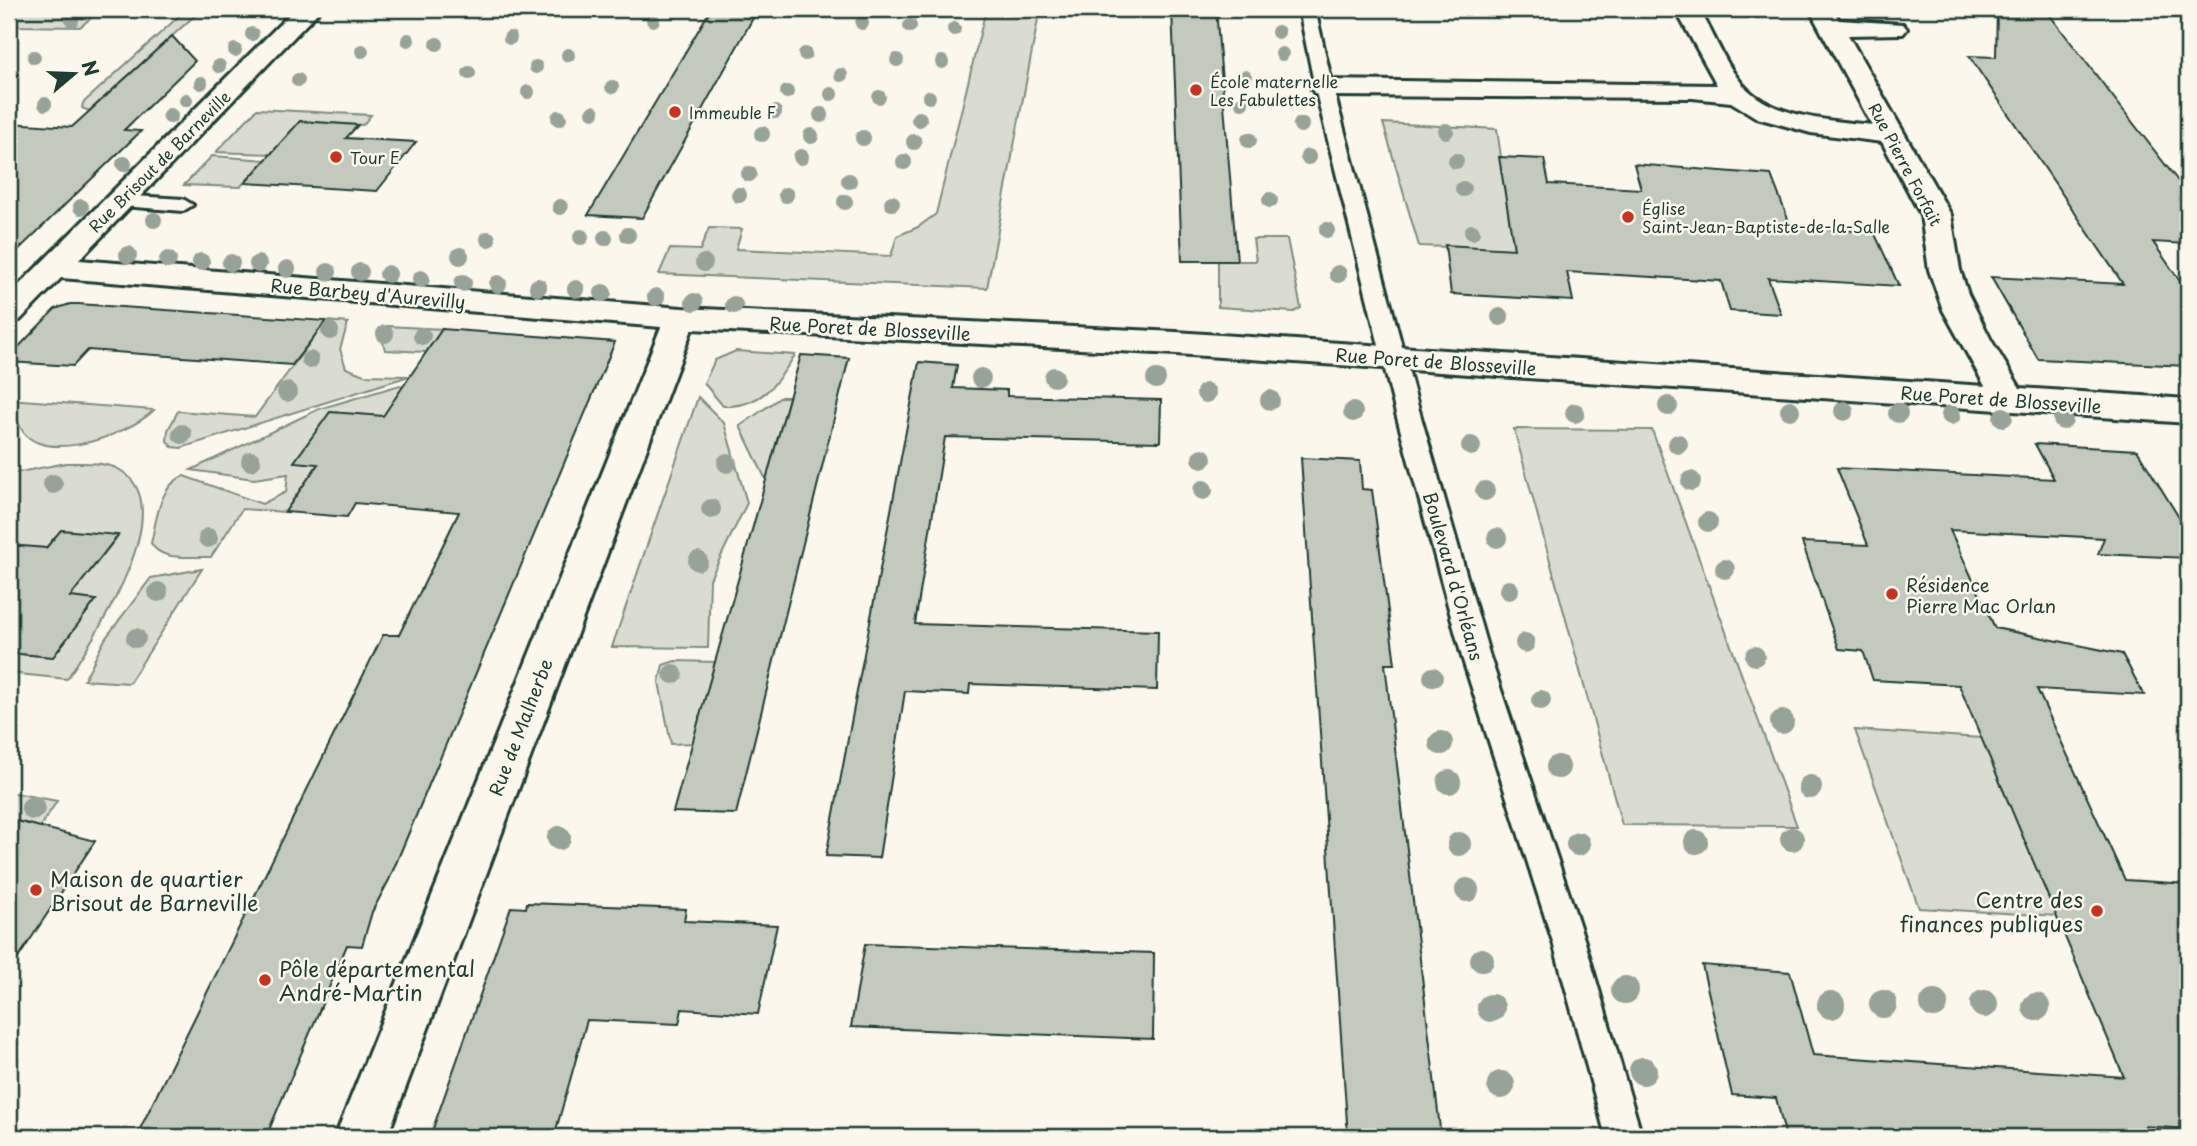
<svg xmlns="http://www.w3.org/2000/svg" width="2197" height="1146" viewBox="0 0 2197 1146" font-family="'Playpen Sans',sans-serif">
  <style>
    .green { fill: #dbdcd1; stroke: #7d8c82; stroke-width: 2 }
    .building { fill: #c4c9be; stroke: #1f3d34; stroke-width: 2 }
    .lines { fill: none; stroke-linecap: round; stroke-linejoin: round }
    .lane-casing { stroke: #1f3d34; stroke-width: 6 }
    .street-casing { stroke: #1f3d34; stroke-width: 6 }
    .lane { fill: #fbf7ec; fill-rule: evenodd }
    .street { fill: #fbf7ec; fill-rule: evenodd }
    .tree { fill: #97a298 }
    .poi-dot { fill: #c8321e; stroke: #fbf7ec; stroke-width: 2.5 }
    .labels { text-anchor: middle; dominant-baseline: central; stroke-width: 5; stroke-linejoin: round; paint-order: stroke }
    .far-poi-label { font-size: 16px; fill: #1f3d34; stroke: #fbf7ec; text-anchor: start }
    .far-street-label { font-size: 16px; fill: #1f3d34; stroke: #fbf7ec }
    .street-label { font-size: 18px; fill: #1f3d34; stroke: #fbf7ec }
    .poi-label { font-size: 18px; fill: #1f3d34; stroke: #fbf7ec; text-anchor: start }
    .near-poi-label { font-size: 21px; fill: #1f3d34; stroke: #fbf7ec; text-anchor: start }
  </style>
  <rect width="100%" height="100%" fill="#fbf7ec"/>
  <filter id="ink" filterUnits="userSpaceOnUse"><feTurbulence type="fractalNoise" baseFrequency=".0143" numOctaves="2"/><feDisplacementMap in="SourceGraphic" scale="14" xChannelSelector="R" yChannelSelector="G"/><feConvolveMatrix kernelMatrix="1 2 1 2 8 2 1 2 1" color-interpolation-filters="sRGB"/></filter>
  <g filter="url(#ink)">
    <g class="green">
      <polygon points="12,9 102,9 80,27 15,26"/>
      <polygon points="187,9 202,9 89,111 82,108 83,103"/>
      <polygon points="986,9 1040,9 987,288 659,274 670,249 700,250 709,228 742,229 736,249 891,256 897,236 918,227 936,214"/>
      <polygon points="257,109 371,115 363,125 300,121 271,154 216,152"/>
      <polygon points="1383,123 1497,129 1514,249 1419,246"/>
      <polygon points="212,156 266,160 240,187 184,185"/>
      <polygon points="1253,239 1287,239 1301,308 1294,312 1218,307 1218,261 1256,261"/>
      <polygon points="326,321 348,323 340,349 346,368 364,375 409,376 181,448 172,447 167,441 168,430 178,411 255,417"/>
      <polygon points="387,326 442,329 426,352 385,350 383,342"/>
      <path d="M736 351 795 355C776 385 761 407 723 406L704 383 715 360Z"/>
      <path d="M400 385 404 388 393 417 330 412 295 461 318 464 285 512 242 509 211 557C191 556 161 562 151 543 157 519 159 485 184 476L262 504 286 492 288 474 254 479 191 470 319 409Z"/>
      <polygon points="698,397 724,423 747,503 710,579 708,648 612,647"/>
      <polygon points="781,397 789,397 766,480 740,426"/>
      <path d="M9 399 154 410C127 437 24 473 17 415L9 412Z"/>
      <polygon points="1514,429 1652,430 1797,826 1622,825"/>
      <path d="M66 463C84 463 108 461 123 472 180 512 92 640 67 679L9 673V653L53 657 96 600 70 597 118 536 61 530 46 548 9 545V474Z"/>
      <polygon points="202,569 129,683 84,680 105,639 151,578"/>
      <polygon points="675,661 715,662 693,743 671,744 659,682 663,665"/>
      <polygon points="1855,730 1982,738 2057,916 1919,908"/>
      <polygon points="9,792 57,801 40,827 9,819"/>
    </g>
    <g class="building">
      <polygon points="711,9 758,9 642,218 588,215"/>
      <polygon points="1172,9 1216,9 1237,261 1182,261"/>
      <polygon points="1997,9 2045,9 2188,194 2188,244 2153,242 2188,293 2188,366 2038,359 1991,277 2123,284 1969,56 1996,57"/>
      <polygon points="172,36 195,61 124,130 141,131 9,259 9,123 72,127"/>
      <polygon points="300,121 358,125 346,138 416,142 377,191 245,183"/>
      <polygon points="1499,157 1544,159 1549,184 1641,189 1634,164 1771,175 1791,227 1874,232 1899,286 1768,278 1781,314 1730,311 1721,281 1567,272 1573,301 1451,294 1445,245 1514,249"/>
      <polygon points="70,304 78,304 326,321 292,365 88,350 73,366 9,362 9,357 55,309"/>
      <polygon points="442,329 615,342 389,880 372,912 362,946 347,945 266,1137 136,1137 383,635 399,635 459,512 355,503 347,517 285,512 318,464 294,462 330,412 383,416"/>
      <polygon points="801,355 849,358 736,814 673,812"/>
      <polygon points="919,362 957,365 953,388 1007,390 1007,396 1161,400 1160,442 945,437 915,624 1158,631 1157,690 970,684 969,694 905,691 879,858 826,856"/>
      <polygon points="2035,444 2137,450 2188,532 2188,558 2098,554 2104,538 1950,530 1995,628 2122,654 2144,695 2037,689 2125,880 2188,884 2188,1129 2145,1126 2149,1137 1786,1137 1776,1098 1732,1095 1702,965 1790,972 1813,1055 2124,1077 1959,685 1873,680 1863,651 1839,649 1802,542 1868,545 1837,468 2054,479"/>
      <polygon points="1301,458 1360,461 1362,489 1372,490 1395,664 1385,664 1441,1137 1348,1137"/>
      <polygon points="61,530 118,535 70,597 96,600 53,657 9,653 9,545 46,548"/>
      <polygon points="9,819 95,841 9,972"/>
      <polygon points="527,903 686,909 684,921 777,925 758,1014 682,1009 679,1024 587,1020 554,1137 430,1137 511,907 526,908"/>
      <polygon points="865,944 1154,953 1153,1039 851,1027"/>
    </g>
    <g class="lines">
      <g class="lane-casing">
        <g id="lane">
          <polygon points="1299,9 1315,9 1333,88 1419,410 1490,657 1585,942 1642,1137 1606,1137 1553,942 1462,657 1395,410 1315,88"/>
          <polygon points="118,195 183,199 193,205 183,211 111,205 108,201 111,197"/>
        </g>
      </g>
      <g class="street-casing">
        <path id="street" d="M295 9H321L79 260 682 308 1176 332 1985 386 1943 310 1929 270 1921 215 1882 142 1811 133 1757 118 1731 102 1692 98 1324 96 1315 94 1311 88 1315 82 1324 80 1717 85 1675 9H1699C1714 34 1726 68 1747 89 1777 118 1833 121 1872 125L1809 9H1833L1839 20 1903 24 1907 29 1903 34 1848 35 1951 215 1960 270 1968 294 1991 340 2020 388 2188 399V423L1176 354 692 329 387 1137H335L661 327 61 278 20 320 9 323V295Z"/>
      </g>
      <use href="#lane" class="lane"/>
      <use href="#street" class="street"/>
    </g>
    <g class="tree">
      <circle cx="72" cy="20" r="7"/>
      <circle cx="653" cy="20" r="7"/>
      <circle cx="862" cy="23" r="7"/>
      <circle cx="910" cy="26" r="7"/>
      <circle cx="954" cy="29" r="7"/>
      <circle cx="1278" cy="32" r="7"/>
      <circle cx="252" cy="34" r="7"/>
      <circle cx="510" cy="38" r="7"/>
      <circle cx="408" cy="40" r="7"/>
      <circle cx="437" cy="44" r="7"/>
      <circle cx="235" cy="50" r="7"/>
      <circle cx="362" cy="51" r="7"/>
      <circle cx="805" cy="54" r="7"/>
      <circle cx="1282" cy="54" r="7"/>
      <circle cx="568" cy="55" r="7"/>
      <circle cx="34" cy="57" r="7"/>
      <circle cx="897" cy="60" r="7"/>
      <circle cx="942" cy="62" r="7"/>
      <circle cx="219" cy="66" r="7"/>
      <circle cx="536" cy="67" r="7"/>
      <circle cx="469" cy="73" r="7"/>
      <circle cx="841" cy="75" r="7"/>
      <circle cx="1245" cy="77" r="7"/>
      <circle cx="298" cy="80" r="7"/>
      <circle cx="201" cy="83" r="7"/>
      <circle cx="612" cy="87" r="7"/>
      <circle cx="528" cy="92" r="7"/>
      <circle cx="787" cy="92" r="7"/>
      <circle cx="831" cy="94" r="7"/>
      <circle cx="879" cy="97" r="7"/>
      <circle cx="929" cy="97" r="7"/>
      <circle cx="186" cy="100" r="7"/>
      <circle cx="1242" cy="103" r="7"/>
      <circle cx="45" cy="104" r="7"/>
      <circle cx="593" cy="112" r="7"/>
      <circle cx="775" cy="112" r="7"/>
      <circle cx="821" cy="115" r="8"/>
      <circle cx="170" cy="116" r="8"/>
      <circle cx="559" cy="118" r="8"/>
      <circle cx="919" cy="119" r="8"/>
      <circle cx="1301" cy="125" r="8"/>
      <circle cx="1446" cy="131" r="8"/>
      <circle cx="762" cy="134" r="8"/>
      <circle cx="811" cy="136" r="8"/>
      <circle cx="863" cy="138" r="8"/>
      <circle cx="1249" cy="140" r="8"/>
      <circle cx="914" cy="142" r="8"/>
      <circle cx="801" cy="157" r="8"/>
      <circle cx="1308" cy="157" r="8"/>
      <circle cx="1456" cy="161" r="8"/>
      <circle cx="904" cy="162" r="8"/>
      <circle cx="124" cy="164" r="8"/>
      <circle cx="749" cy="174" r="8"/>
      <circle cx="849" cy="181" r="8"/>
      <circle cx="1463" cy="189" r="8"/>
      <circle cx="739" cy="195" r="8"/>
      <circle cx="786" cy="195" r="8"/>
      <circle cx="1270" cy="200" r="8"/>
      <circle cx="845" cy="202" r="8"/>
      <circle cx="892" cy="203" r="8"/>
      <circle cx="81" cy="207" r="8"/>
      <circle cx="560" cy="207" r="8"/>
      <circle cx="154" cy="220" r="8"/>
      <circle cx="1327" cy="230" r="8"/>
      <circle cx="1472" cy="232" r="8"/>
      <circle cx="628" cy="235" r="8"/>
      <circle cx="581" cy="237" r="8"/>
      <circle cx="605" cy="238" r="8"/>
      <circle cx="488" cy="239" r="8"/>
      <circle cx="128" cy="255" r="9"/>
      <circle cx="460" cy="256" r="9"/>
      <circle cx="168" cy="260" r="9"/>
      <circle cx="201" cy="262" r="9"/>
      <circle cx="231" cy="263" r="9"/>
      <circle cx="704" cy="263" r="9"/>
      <circle cx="258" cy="264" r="9"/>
      <circle cx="287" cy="269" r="9"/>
      <circle cx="328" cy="272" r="9"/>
      <circle cx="360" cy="272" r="9"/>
      <circle cx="388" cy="274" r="9"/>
      <circle cx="1338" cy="274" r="9"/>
      <circle cx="421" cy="279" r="9"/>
      <circle cx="463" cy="283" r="9"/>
      <circle cx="498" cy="284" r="9"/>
      <circle cx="538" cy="287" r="9"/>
      <circle cx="576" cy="289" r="9"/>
      <circle cx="603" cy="293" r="9"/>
      <circle cx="656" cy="297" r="9"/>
      <circle cx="694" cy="302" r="9"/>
      <circle cx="734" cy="305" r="9"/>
      <circle cx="1500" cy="317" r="9"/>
      <circle cx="330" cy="331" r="9"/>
      <circle cx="385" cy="334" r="9"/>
      <circle cx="422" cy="336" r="9"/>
      <circle cx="310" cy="360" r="9"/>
      <circle cx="1054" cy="377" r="10"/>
      <circle cx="981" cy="378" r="10"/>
      <circle cx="1156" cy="379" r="10"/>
      <circle cx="287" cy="392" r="10"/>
      <circle cx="1206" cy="393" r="10"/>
      <circle cx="1270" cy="400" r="10"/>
      <circle cx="1668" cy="406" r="10"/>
      <circle cx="1790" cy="410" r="10"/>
      <circle cx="1844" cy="411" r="10"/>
      <circle cx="1353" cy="412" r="10"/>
      <circle cx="1575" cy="413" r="10"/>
      <circle cx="1898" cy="413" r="10"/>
      <circle cx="1951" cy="415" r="10"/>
      <circle cx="2003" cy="417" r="10"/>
      <circle cx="2063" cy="420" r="10"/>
      <circle cx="182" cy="434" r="10"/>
      <circle cx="1678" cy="444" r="10"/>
      <circle cx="1471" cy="446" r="10"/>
      <circle cx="1202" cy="458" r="10"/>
      <circle cx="251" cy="461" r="10"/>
      <circle cx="727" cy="463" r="10"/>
      <circle cx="1691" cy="481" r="10"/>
      <circle cx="53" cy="484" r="10"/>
      <circle cx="1203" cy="490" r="10"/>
      <circle cx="1485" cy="491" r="10"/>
      <circle cx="711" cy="509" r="10"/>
      <circle cx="1708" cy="522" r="10"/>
      <circle cx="208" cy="538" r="10"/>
      <circle cx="1497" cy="538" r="10"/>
      <circle cx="698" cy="561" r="10"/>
      <circle cx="1725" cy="569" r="10"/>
      <circle cx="1509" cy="590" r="10"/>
      <circle cx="158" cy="592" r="10"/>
      <circle cx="136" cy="638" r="10"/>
      <circle cx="1525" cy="643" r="10"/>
      <circle cx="1755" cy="656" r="10"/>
      <circle cx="673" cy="674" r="10"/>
      <circle cx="1433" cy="677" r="10"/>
      <circle cx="1541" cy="700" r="10"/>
      <circle cx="1782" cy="722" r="12"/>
      <circle cx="1441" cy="743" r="12"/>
      <circle cx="1558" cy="767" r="12"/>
      <circle cx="1449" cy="782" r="12"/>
      <circle cx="1810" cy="787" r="12"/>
      <circle cx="33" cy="808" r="12"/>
      <circle cx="559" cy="838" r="12"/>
      <circle cx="1792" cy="839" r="12"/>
      <circle cx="1696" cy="842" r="12"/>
      <circle cx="1459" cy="844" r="12"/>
      <circle cx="1578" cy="844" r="12"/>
      <circle cx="1467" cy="890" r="12"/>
      <circle cx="1482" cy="960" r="12"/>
      <circle cx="1625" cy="990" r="14"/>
      <circle cx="1883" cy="1004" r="14"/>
      <circle cx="1934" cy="1004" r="14"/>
      <circle cx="1984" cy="1004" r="14"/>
      <circle cx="1831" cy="1005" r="14"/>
      <circle cx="2036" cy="1007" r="14"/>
      <circle cx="1491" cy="1008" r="14"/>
      <circle cx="1643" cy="1071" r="14"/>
      <circle cx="1501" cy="1085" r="14"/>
    </g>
  </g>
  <g class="poi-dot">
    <circle cx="1196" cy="90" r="7"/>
    <circle cx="675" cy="112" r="7"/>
    <circle cx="336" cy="157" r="7"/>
    <circle cx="1628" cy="217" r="7"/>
    <circle cx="1892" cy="594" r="7"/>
    <circle cx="36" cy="890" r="7"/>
    <circle cx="2097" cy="911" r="7"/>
    <circle cx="265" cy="980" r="7"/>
  </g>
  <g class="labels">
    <g class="far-poi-label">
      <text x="1210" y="81">École maternelle<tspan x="1210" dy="18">Les Fabulettes</tspan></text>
      <text x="689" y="112">Immeuble F</text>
      <text x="350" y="157">Tour E</text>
      <text x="1642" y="208">Église<tspan x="1642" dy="18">Saint-Jean-Baptiste-de-la-Salle</tspan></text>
    </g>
    <g class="far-street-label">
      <text transform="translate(159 161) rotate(-45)">Rue Brisout de Barneville</text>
      <text transform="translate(1906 164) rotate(62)">Rue Pierre Forfait</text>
    </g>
    <g class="street-label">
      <text transform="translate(368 293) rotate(5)">Rue Barbey d'Aurevilly</text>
      <text transform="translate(870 328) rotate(3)">Rue Poret de Blosseville</text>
      <text transform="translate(1436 361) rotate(4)">Rue Poret de Blosseville</text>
      <text transform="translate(2001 399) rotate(4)">Rue Poret de Blosseville</text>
      <text transform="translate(1454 576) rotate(74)">Boulevard d'Orléans</text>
      <text transform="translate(520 727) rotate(-69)">Rue de Malherbe</text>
    </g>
    <g class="poi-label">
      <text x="1906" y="584">Résidence<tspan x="1906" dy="21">Pierre Mac Orlan</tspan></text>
    </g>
    <g class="near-poi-label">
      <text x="50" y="878">Maison de quartier<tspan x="50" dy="24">Brisout de Barneville</tspan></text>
      <text x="2083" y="899" text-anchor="end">Centre des<tspan x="2083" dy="24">finances publiques</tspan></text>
      <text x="279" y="968">Pôle départemental<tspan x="279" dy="24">André-Martin</tspan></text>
    </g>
  </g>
  <rect width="2197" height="1146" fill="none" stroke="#fbf7ec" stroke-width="35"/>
  <rect x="18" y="18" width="2162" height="1111" fill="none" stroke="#1f3d34" stroke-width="2.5" filter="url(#ink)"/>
  <g transform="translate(74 74) rotate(71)" stroke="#fbf7ec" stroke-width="5" paint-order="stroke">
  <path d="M0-5L12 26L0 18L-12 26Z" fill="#1f3d34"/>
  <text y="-10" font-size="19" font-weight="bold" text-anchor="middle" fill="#1f3d34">N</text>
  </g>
</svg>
